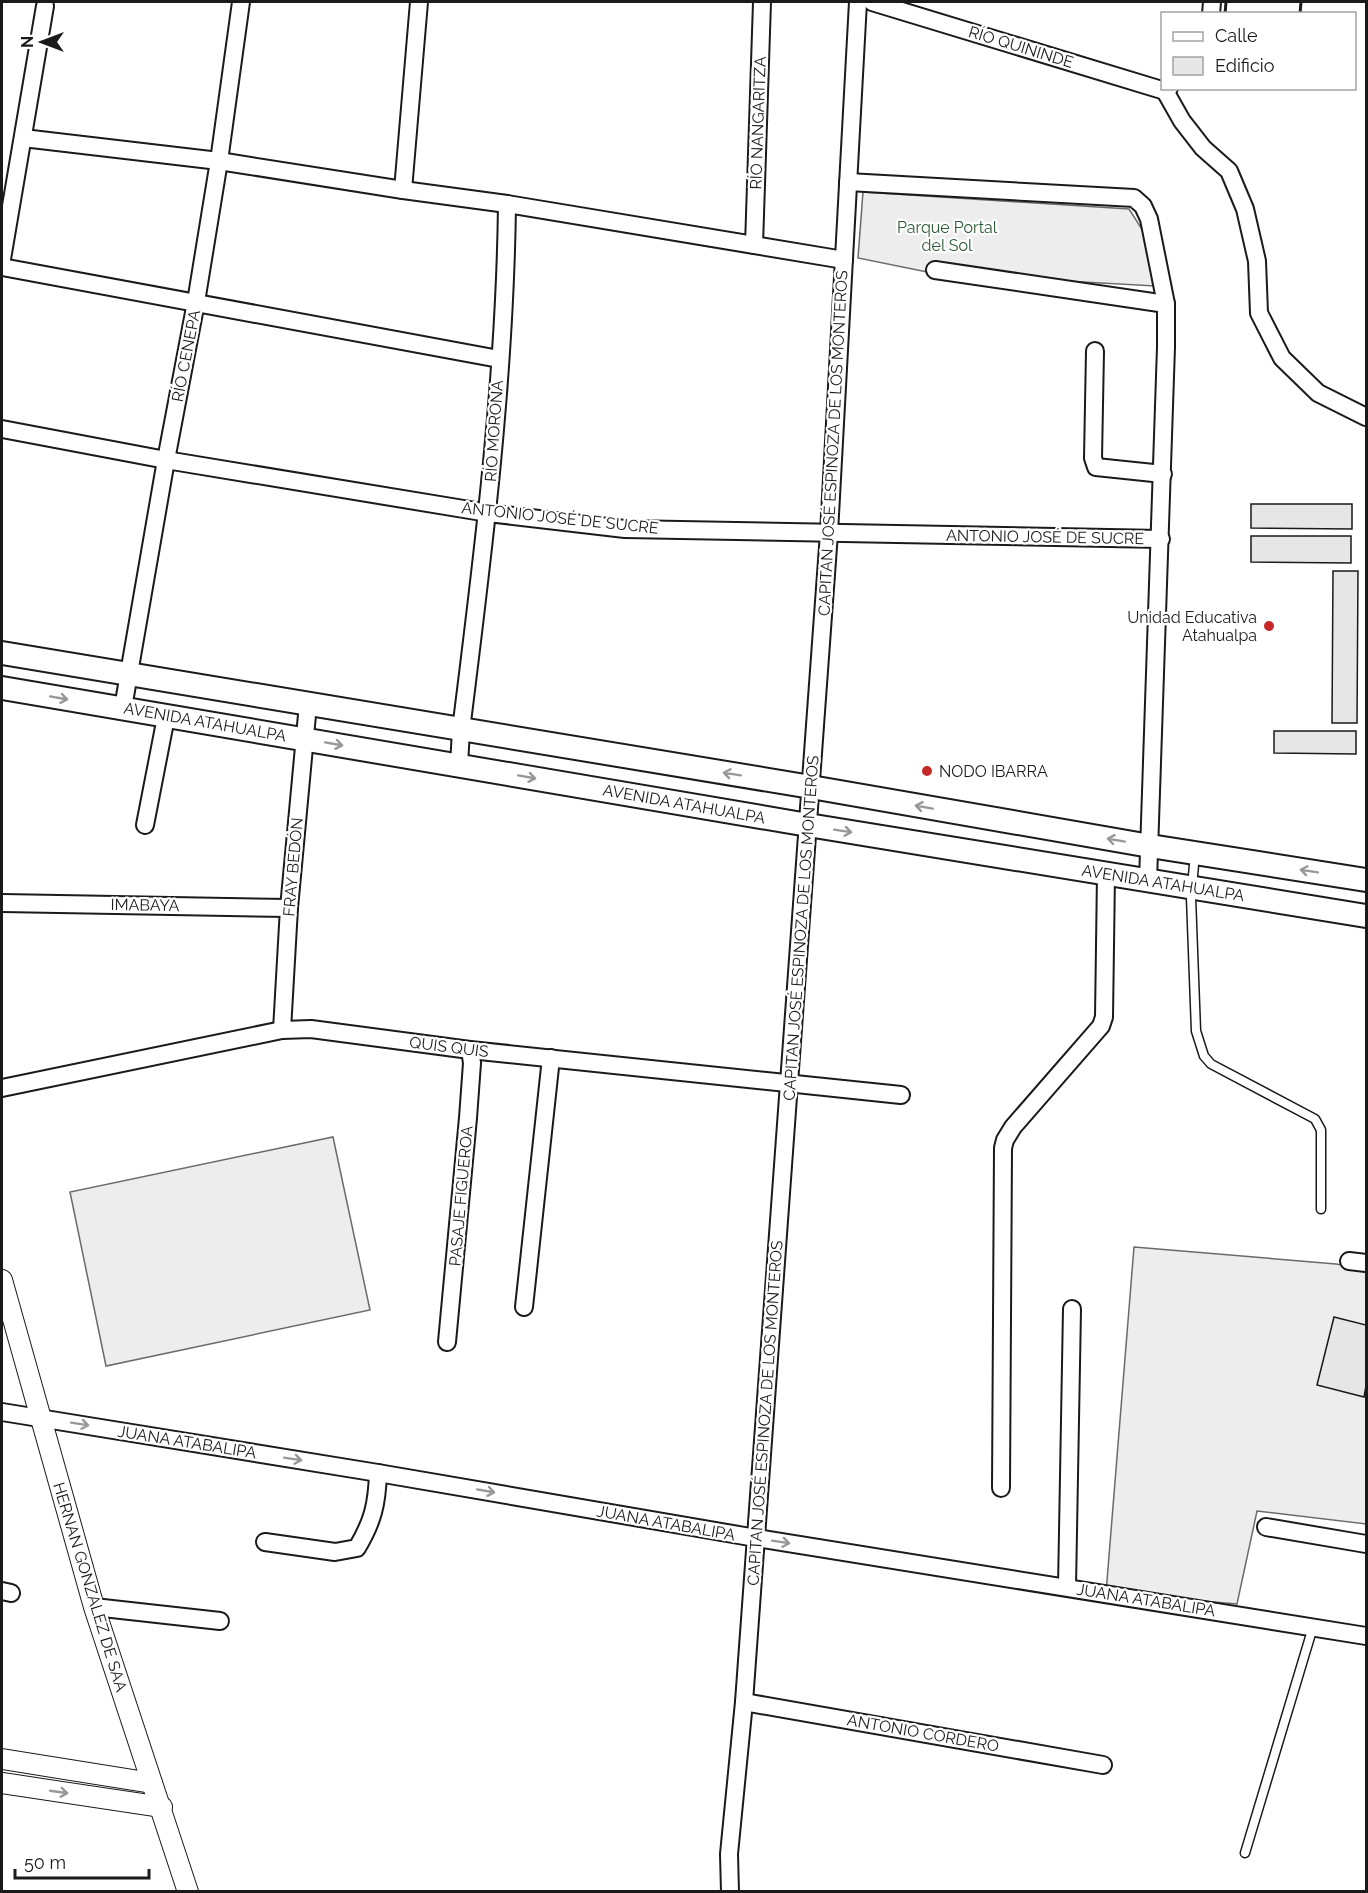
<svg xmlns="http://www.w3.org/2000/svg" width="1368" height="1893" viewBox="0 0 1368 1893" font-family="Raleway,sans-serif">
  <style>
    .built { fill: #ededed; stroke: #6a6a6a; stroke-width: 1.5 }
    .building { fill: #e6e6e6; stroke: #1a1a1a; stroke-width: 1.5 }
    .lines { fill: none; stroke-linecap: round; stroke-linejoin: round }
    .service-casing { stroke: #1a1a1a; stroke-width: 11 }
    .minor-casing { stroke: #1a1a1a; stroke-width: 20 }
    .tertiary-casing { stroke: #1a1a1a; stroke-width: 22 }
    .secondary-casing { stroke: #1a1a1a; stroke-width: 26 }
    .service { stroke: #fff; stroke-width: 8 }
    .minor { stroke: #fff; stroke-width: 16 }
    .tertiary { stroke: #fff; stroke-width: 20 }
    .secondary { stroke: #fff; stroke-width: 22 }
    .wall { stroke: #1a1a1a; stroke-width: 3 }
    .oneway { stroke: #989898 }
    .poi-dot { fill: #c62828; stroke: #fff; stroke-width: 2 }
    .labels { text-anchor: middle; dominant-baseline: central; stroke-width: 4.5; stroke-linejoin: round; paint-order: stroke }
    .street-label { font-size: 16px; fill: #1a1a1a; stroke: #fff }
    .park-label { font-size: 16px; fill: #2b5a34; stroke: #fff }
    .poi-label { font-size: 16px; fill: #1a1a1a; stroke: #fff; text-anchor: end }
  </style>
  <rect width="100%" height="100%" fill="#fff"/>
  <g class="built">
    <polygon points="863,192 1129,209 1147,237 1155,286 937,274 858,258"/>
    <polygon points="333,1137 370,1310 106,1366 70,1192"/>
    <polygon points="1134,1247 1336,1264 1366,1269 1366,1524 1257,1511 1237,1604 1106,1593"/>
  </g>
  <g class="building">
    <polygon points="1251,504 1352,504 1352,529 1251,528"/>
    <polygon points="1251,536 1351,536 1351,563 1251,562"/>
    <polygon points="1333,571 1358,571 1357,723 1332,723"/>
    <polygon points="1274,731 1356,731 1356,754 1274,753"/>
    <polygon points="1334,1317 1366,1325 1366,1386 1364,1397 1317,1385"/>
  </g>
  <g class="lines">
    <g class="service-casing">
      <g id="service">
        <polyline points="1195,854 1191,897 1196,1031 1204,1056 1211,1064 1315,1119 1321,1130 1321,1209"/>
        <polyline points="1245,1853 1313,1627"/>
      </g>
    </g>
    <g class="minor-casing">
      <g id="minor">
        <polyline points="872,2 1165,91 1169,88"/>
        <polyline points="1211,14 1212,2"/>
        <polyline points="1165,91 1182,121 1203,148 1229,171 1245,209 1257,261 1259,313 1282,358 1318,393 1366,417"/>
        <polyline points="23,138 219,161 403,190 507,204 844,260"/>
        <polyline points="848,182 1134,198 1143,206 1149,219 1166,304 1166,347 1148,881"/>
        <polyline points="403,190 419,2"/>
        <polyline points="754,245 762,2"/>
        <polyline points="2,259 45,6"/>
        <polyline points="2,267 499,359"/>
        <polyline points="935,270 1166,304"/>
        <polyline points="1095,351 1093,458 1096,467 1163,474"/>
        <polyline points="2,429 166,460 488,513 625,529 1161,539"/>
        <polyline points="123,708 166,460 196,302 219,161 241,2"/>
        <path d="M459 765 461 730C483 555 505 380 507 204"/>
        <polyline points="145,825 166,717"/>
        <polyline points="2,903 289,908"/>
        <polyline points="282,1030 289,908 308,704"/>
        <polyline points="2,1088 282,1030 311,1029 470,1050 901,1095"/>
        <polyline points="1349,1261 1366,1263"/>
        <polyline points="524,1307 551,1058"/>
        <polyline points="447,1342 468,1118 472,1063 470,1050"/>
        <polyline points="2,1412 378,1473 756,1538 1366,1636"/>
        <polyline points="1001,1488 1003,1148 1005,1140 1013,1127 1101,1026 1104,1017 1106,874"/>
        <polyline points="1266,1527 1366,1544"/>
        <path d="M265 1542 335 1552 357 1548C373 1521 377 1504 378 1473"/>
        <polyline points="1067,1587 1072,1309"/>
        <polyline points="2,1591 11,1593"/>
        <polyline points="94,1607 220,1621"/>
        <polyline points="744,1702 1103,1765"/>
        <polyline points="730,1892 729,1854 744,1702 829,533 858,2"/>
      </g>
    </g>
    <g class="tertiary-casing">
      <g id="tertiary">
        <polyline points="2,1280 94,1607 188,1892"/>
        <polyline points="2,1759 152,1783"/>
        <polyline points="2,1783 162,1807"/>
      </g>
    </g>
    <g class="secondary-casing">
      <g id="secondary">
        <polyline points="2,653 811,787 1150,846 1366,880"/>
        <polyline points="2,688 808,825 1366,916"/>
      </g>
    </g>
    <use href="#service" class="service"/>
    <use href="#minor" class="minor"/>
    <use href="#tertiary" class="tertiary"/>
    <use href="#secondary" class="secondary"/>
    <g class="wall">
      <polyline points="1225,14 1226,2"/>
      <polyline points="1300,14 1301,2"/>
    </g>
  </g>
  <defs><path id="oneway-shaft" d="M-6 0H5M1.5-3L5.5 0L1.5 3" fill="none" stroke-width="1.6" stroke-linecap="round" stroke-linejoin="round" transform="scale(1.5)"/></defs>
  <g class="oneway">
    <use href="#oneway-shaft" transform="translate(59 698) rotate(10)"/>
    <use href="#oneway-shaft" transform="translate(334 744) rotate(10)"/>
    <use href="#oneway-shaft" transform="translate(732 774) rotate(-171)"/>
    <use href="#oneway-shaft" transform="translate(527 777) rotate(10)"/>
    <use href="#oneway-shaft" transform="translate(924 807) rotate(-170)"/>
    <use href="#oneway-shaft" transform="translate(843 831) rotate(9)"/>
    <use href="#oneway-shaft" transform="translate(1116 840) rotate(-170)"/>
    <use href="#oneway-shaft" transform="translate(1309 871) rotate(-171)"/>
    <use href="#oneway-shaft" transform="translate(80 1424) rotate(9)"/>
    <use href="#oneway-shaft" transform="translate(293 1459) rotate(9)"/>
    <use href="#oneway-shaft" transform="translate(486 1491) rotate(10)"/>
    <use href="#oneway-shaft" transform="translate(781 1542) rotate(9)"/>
    <use href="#oneway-shaft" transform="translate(59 1792) rotate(8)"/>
  </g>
  <g class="poi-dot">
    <circle cx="1269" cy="626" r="6"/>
    <circle cx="927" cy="771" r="6"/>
  </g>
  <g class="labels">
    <g class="street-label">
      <text transform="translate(1021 47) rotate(17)">RÍO QUININDE</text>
      <text transform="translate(758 123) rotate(-88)">RÍO NANGARITZA</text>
      <text transform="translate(186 356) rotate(-79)">RÍO CENEPA</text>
      <text transform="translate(494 431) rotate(-86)">RÍO MORONA</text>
      <text transform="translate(833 443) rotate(-87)">CAPITAN JOSÉ ESPINOZA DE LOS MONTEROS</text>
      <text transform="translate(560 518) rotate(6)">ANTONIO JOSÉ DE SUCRE</text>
      <text transform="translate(1045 537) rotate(1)">ANTONIO JOSÉ DE SUCRE</text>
      <text transform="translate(205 722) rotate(10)">AVENIDA ATAHUALPA</text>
      <text transform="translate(684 804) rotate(10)">AVENIDA ATAHUALPA</text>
      <text transform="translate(293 867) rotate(-85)">FRAY BEDÓN</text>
      <text transform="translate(1163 883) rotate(9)">AVENIDA ATAHUALPA</text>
      <text transform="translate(145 905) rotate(1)">IMABAYA</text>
      <text transform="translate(801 928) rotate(-86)">CAPITAN JOSÉ ESPINOZA DE LOS MONTEROS</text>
      <text transform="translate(449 1047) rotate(7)">QUIS QUIS</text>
      <text transform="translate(461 1196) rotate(-85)">PASAJE FIGUEROA</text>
      <text transform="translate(765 1413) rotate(-86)">CAPITAN JOSÉ ESPINOZA DE LOS MONTEROS</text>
      <text transform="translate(187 1442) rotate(9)">JUANA ATABALIPA</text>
      <text transform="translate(666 1523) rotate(10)">JUANA ATABALIPA</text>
      <text transform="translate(90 1587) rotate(73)">HERNAN GONZALEZ DE SAA</text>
      <text transform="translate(1146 1600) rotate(9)">JUANA ATABALIPA</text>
      <text transform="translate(923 1733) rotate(10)">ANTONIO CORDERO</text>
    </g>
    <g class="park-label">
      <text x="947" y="227">Parque Portal<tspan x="947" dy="18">del Sol</tspan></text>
    </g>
    <g class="poi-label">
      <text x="1257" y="617">Unidad Educativa<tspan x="1257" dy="18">Atahualpa</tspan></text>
      <text x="939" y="771" text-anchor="start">NODO IBARRA</text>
    </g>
  </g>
  <rect width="1368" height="1893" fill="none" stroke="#1a1a1a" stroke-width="6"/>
  <rect x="1161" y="12" width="195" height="78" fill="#ffffff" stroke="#a3a3a3" stroke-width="1.5"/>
  <rect x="1173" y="32" width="30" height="9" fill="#ffffff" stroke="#a3a3a3" stroke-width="1.5"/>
  <text x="1215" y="42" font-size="18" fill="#1a1a1a">Calle</text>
  <rect x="1173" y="57" width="30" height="18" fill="#e6e6e6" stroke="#a3a3a3" stroke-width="1.5"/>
  <text x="1215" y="72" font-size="18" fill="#1a1a1a">Edificio</text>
  <g transform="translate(42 42) rotate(270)" stroke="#ffffff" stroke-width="4.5" paint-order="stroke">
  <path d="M0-4.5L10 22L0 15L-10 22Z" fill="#1a1a1a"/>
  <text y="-9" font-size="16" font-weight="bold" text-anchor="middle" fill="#1a1a1a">N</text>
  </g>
  <path d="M15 1869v9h134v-9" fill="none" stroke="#1a1a1a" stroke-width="3"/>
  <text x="24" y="1869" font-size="18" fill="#1a1a1a" stroke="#ffffff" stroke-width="4.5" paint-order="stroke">50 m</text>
</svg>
